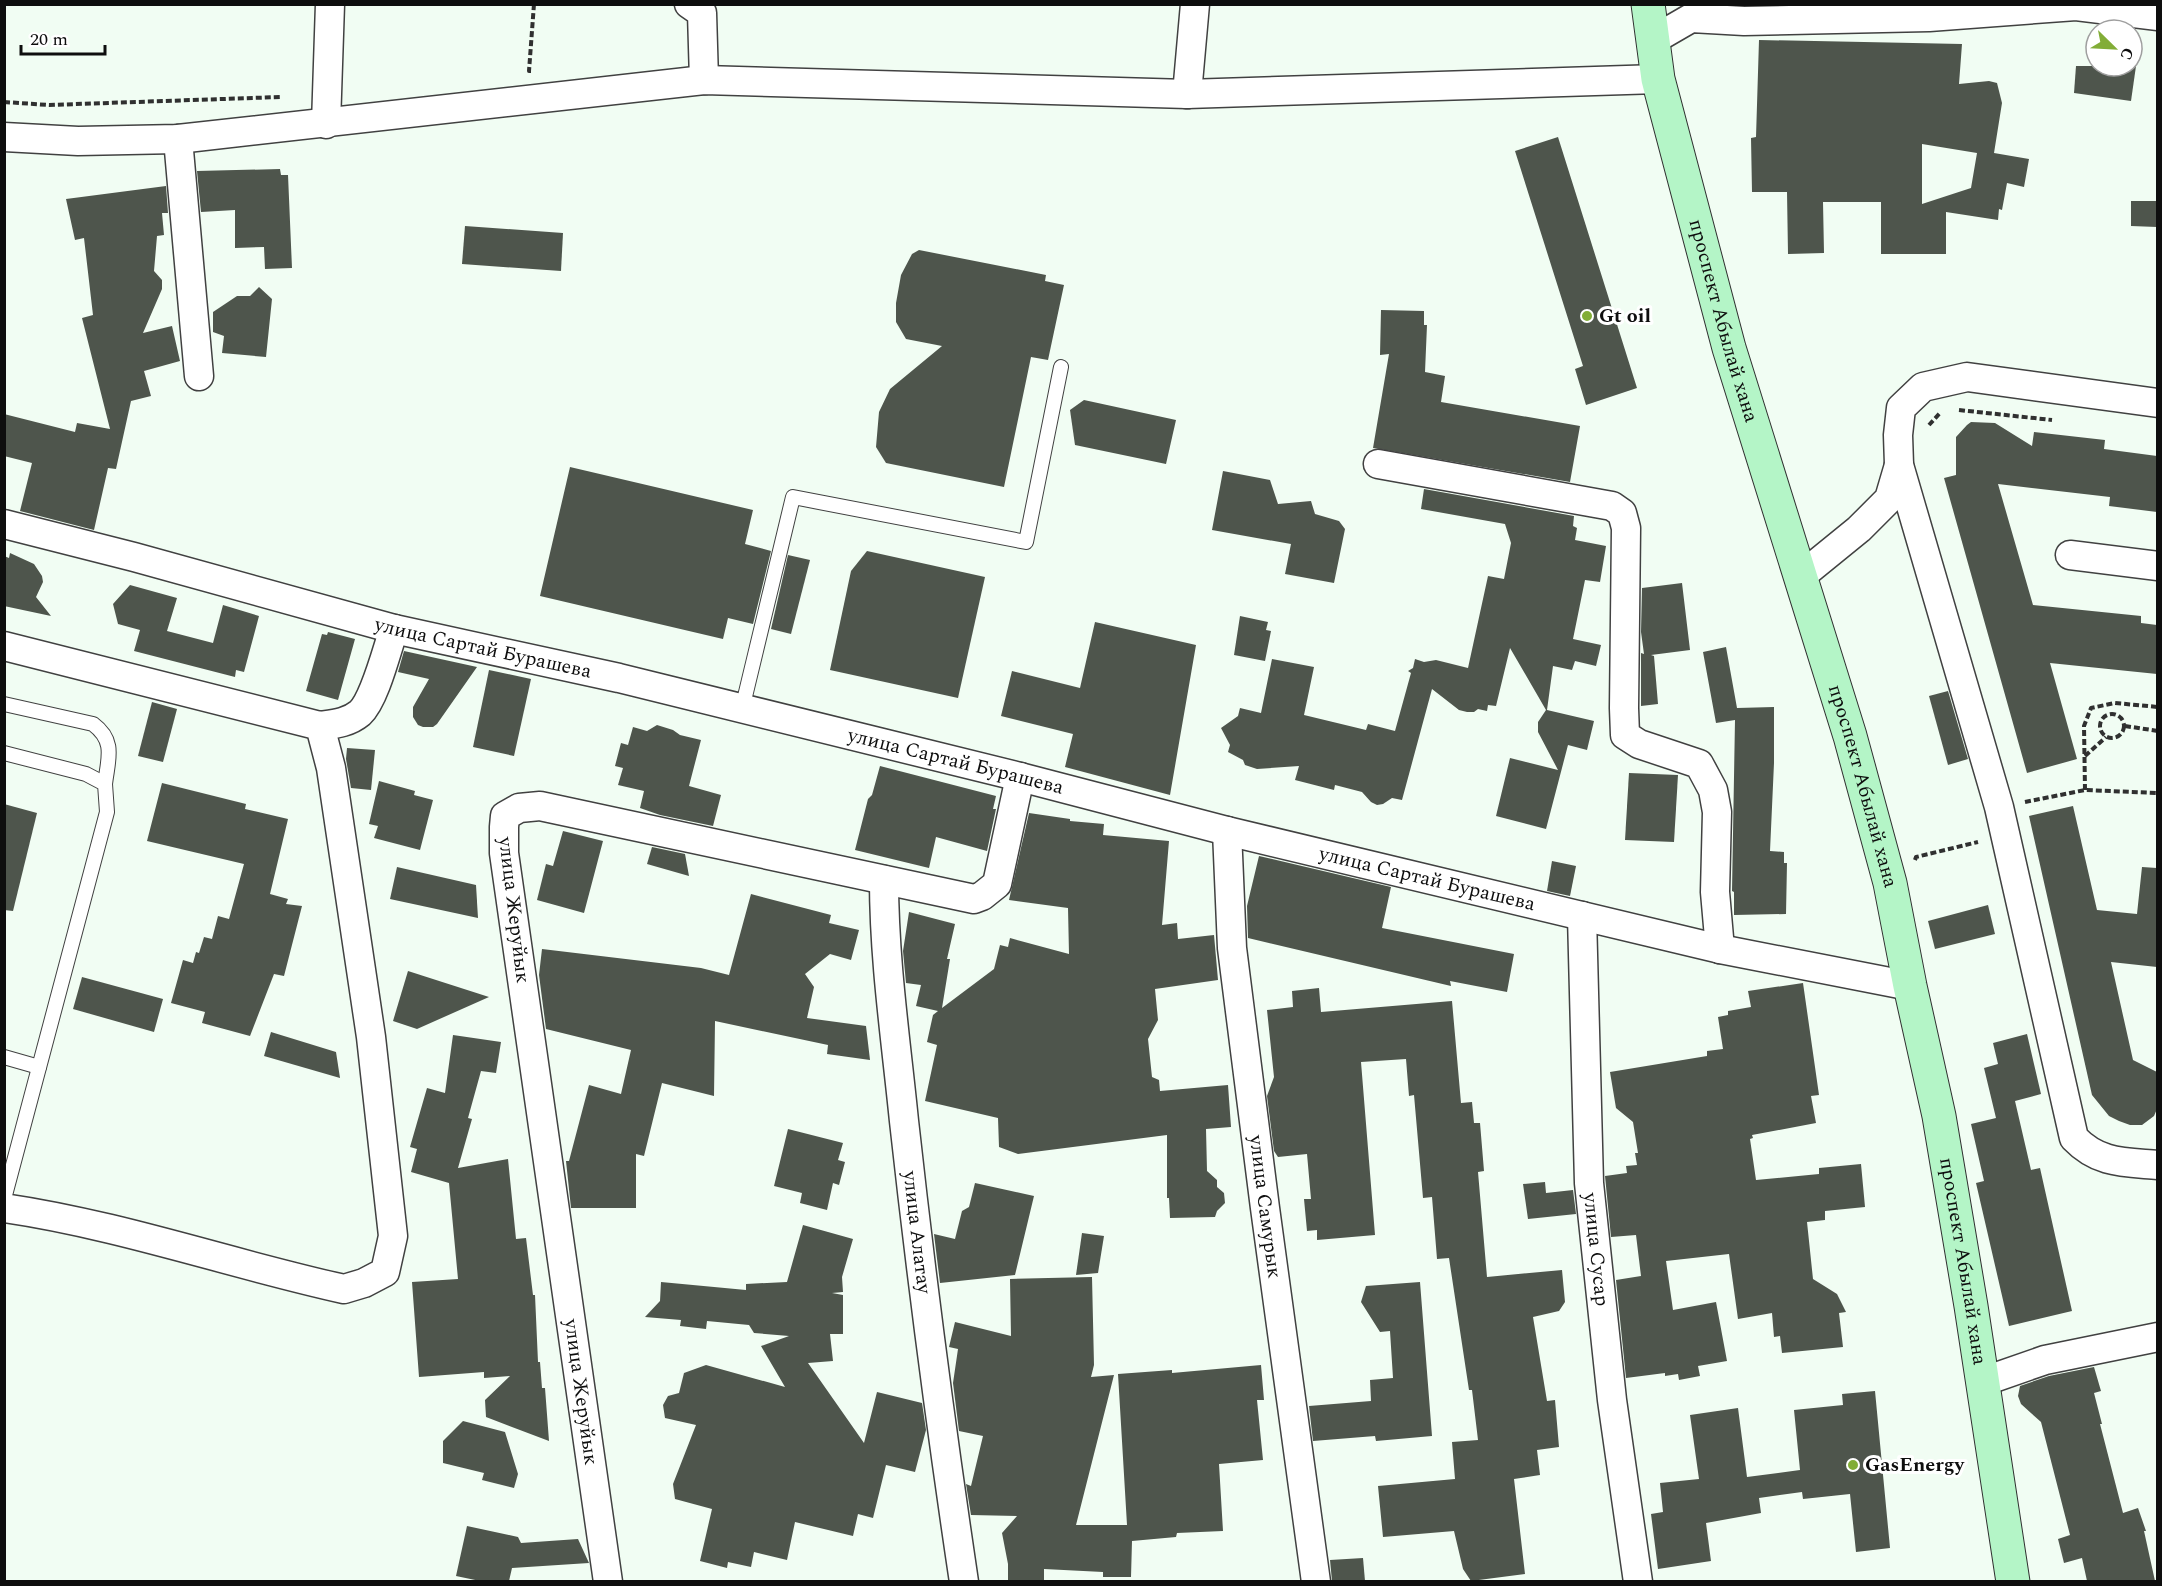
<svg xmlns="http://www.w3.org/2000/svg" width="2162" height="1586" viewBox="0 0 2162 1586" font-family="Spectral,serif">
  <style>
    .building { fill: #4e554c; fill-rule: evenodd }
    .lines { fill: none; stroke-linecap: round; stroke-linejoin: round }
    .service-casing { stroke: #414141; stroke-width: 16 }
    .minor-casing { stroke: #414141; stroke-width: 31 }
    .secondary-casing { stroke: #303030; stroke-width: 35 }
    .path { stroke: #303030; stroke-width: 4; stroke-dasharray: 6 3; stroke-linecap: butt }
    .service { stroke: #fff; stroke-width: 14 }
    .minor { stroke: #fff; stroke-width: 28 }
    .secondary { stroke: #b4f5c7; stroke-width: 33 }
    .poi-dot { fill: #82ad37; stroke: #fff; stroke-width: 2 }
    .labels { text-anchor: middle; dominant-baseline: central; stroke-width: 6; stroke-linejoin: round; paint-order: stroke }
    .poi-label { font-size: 20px; font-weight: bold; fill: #0e0e0e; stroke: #fff; text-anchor: start }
    .street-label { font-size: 20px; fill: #0e0e0e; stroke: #fff }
  </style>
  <rect width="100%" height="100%" fill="#f1fdf3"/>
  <g class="building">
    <path d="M1759 40 1962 44 1959 84 1989 81 1997 83 2002 103 1994 153 2029 159 2024 187 2007 183 2002 210 1999 209 1998 220 1946 212V254H1881V202H1823L1824 253 1788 254 1787 192H1752L1751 138 1756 137ZM1922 144 1977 153 1971 188 1922 204Z"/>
    <polygon points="2076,66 2136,66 2131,101 2074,93"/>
    <polygon points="1558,137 1637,388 1586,405 1575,369 1583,366 1515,151"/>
    <polygon points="280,169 281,175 288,175 292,268 265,269 264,247 235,248 235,210 201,212 197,171"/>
    <polygon points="166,186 168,213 162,213 164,235 157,236 154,271 162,280 162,289 143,333 172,326 180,361 144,371 151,396 131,401 116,469 108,468 94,530 20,511 32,463 4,456 4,414 75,432 77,423 110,429 82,318 93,315 84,238 75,240 66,199"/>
    <polygon points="2131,201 2157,201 2157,227 2131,226"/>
    <polygon points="465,226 563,233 561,271 462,264"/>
    <polygon points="919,250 1046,275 1045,281 1064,285 1048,360 1031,357 1004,487 886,463 876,447 879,412 890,389 942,346 906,339 896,322 896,303 901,275 912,254"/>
    <polygon points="259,287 272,299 266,357 222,353 224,336 213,332 213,312 237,296 250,296"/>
    <polygon points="1381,310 1424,311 1424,325 1427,325 1425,372 1445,376 1441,402 1580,426 1570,482 1373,448 1389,354 1380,355"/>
    <polygon points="1084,400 1176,420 1166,464 1075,445 1070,410"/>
    <polygon points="1971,422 1995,423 2032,446 2034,432 2105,440 2104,449 2157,456 2157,512 2109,506 2110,497 1998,484 2033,605 2141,616 2141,623 2157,625 2157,674 2050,663 2077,759 2027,773 1944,478 1956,475 1956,437 1967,425"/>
    <polygon points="570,467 753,510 745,544 771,551 753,624 728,618 723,639 540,596"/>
    <polygon points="1223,471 1270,480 1278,504 1311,501 1315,514 1339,521 1345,529 1334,583 1285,574 1291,544 1212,530"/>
    <polygon points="1424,489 1574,516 1573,526 1577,528 1575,540 1606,546 1600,582 1585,580 1573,639 1601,645 1596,666 1575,661 1572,670 1553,666 1547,710 1594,721 1587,750 1568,745 1546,829 1496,816 1510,758 1558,770 1538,732 1538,722 1546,710 1510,648 1496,706 1488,705 1487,711 1478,709 1474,712 1467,712 1459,710 1432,689 1402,800 1392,798 1383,804 1377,805 1371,802 1362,792 1335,785 1334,790 1295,780 1299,766 1257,769 1245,765 1243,760 1228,752 1230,745 1221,728 1238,716 1240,708 1261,713 1272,659 1314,667 1304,715 1366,730 1368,724 1395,731 1411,673 1408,671 1413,668 1415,659 1424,662 1436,660 1468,668 1488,576 1504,579 1511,543 1505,524 1421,509"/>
    <polygon points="867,551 985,577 958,698 830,670 851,571"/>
    <polygon points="10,553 34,564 42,576 43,582 36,597 51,616 4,606 4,556 9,558"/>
    <polygon points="788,555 810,560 791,634 771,629"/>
    <polygon points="1682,583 1690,650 1651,655 1654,656 1658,704 1641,706 1641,653 1644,654 1641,632 1642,588"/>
    <polygon points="130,585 177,598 167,631 213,643 223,605 259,616 244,672 236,670 235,677 134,651 140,630 118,624 113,604"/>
    <polygon points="1240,616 1268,622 1266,630 1271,631 1265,661 1234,655"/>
    <polygon points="1095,622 1196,645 1170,795 1065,767 1073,734 1001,716 1012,671 1080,688"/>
    <polygon points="328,632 355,639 338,700 306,691 322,634 327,635"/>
    <polygon points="1726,647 1737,708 1774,707 1774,763 1770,851 1784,852 1784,863 1787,863 1786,914 1734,915 1734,892 1732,891 1735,720 1716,723 1703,652"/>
    <polygon points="404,651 477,667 437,724 433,727 423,727 418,725 413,717 413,707 429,679 398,672"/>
    <polygon points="489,670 531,679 514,756 473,747"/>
    <polygon points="1948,691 1968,759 1948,765 1929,696"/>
    <polygon points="152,702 177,709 163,762 138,756"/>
    <polygon points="657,725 673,730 680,735 701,740 689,786 721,795 713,826 660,815 640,808 644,791 618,785 623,768 615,766 621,743 628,745 633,727 647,731"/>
    <polygon points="347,748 375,750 371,790 351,788 346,759"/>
    <polygon points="880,766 996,796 993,809 996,809 987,851 936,837 929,868 855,850 868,799 872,795"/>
    <polygon points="1629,773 1678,775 1674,842 1625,840"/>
    <polygon points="379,781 415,791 414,795 433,800 420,850 374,838 378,826 369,824"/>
    <polygon points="162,783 246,804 245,809 288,819 270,894 288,899 286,904 302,906 284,976 274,974 250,1036 202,1023 205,1012 171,1003 183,960 193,963 196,952 199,953 204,937 212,939 218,916 229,919 244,864 147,841"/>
    <polygon points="4,804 37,813 13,911 4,910"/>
    <polygon points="2073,806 2097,910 2137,914 2142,867 2157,868 2157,967 2111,962 2133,1060 2157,1072 2157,1109 2154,1116 2142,1125 2130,1125 2119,1121 2109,1116 2092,1095 2029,816"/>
    <polygon points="1029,813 1070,819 1070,821 1104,824 1103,835 1169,841 1162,925 1177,923 1178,939 1214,935 1218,980 1155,989 1158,1020 1148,1039 1152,1077 1159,1080 1160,1091 1228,1085 1231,1127 1206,1129 1207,1171 1217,1180 1217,1187 1224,1193 1225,1203 1217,1211 1215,1217 1170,1218 1169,1198 1167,1198 1167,1135 1018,1154 999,1147 998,1118 925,1101 937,1045 927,1042 933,1015 938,1011 916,1006 921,985 906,983 903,951 909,912 955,924 947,959 950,959 942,1008 994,969 1000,945 1008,947 1010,938 1069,954 1068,908 1009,900"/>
    <polygon points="563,831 603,841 584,913 537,900 546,864 553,866"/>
    <polygon points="652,847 685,854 689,876 647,864"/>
    <polygon points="1259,856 1391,887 1382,928 1514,954 1507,992 1450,981 1451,986 1248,938 1247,906"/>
    <polygon points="1552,861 1576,866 1570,896 1547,891"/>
    <polygon points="397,867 476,885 478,918 390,899"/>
    <polygon points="751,894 831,915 829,923 859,930 851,960 830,954 805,974 814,987 807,1018 866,1026 870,1060 827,1054 828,1045 715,1021 714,1096 662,1083 644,1156 636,1154 636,1208 571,1208 566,1161 569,1161 589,1085 621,1094 631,1050 546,1029 539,975 542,949 701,968 729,975"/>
    <polygon points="1988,905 1995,934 1935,949 1928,921"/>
    <polygon points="408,971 489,997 417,1029 393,1021"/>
    <polygon points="82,977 163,999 154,1032 73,1009"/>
    <polygon points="1803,983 1819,1095 1811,1096 1816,1123 1752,1135 1753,1138 1750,1139 1756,1180 1819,1174 1819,1168 1861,1164 1865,1207 1825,1211 1825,1220 1807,1222 1813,1279 1837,1294 1846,1312 1839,1313 1843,1347 1782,1353 1780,1336 1774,1337 1772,1313 1738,1319 1729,1254 1666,1261 1673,1310 1716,1302 1727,1361 1698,1366 1700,1376 1679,1380 1678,1374 1665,1376 1665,1373 1626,1378 1616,1280 1641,1276 1636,1235 1611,1237 1605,1176 1627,1173 1626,1166 1637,1165 1635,1153 1638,1153 1633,1122 1616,1108 1610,1072 1707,1056 1707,1051 1723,1049 1718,1017 1728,1015 1728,1011 1751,1007 1748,991"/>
    <polygon points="1319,988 1321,1012 1452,1001 1461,1103 1472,1102 1474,1123 1480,1123 1484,1171 1478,1172 1487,1277 1562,1270 1565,1302 1559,1311 1533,1317 1547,1401 1555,1400 1559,1447 1537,1450 1540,1475 1514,1479 1525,1574 1471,1581 1463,1569 1454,1531 1383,1537 1378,1486 1455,1479 1452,1442 1478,1440 1472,1390 1469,1390 1449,1258 1437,1259 1432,1197 1423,1198 1414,1095 1409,1096 1406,1059 1361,1062 1375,1235 1317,1240 1317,1230 1307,1231 1304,1199 1311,1199 1307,1154 1278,1157 1274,1151 1267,1096 1274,1077 1267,1010 1293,1007 1292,991"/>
    <polygon points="271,1032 336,1052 340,1078 264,1056"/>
    <polygon points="2027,1034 2041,1094 2015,1101 2031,1170 2040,1168 2072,1311 2009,1326 1976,1183 1984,1181 1971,1124 1996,1118 1984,1068 1998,1064 1993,1043"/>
    <polygon points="453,1035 501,1042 496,1073 481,1071 468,1118 472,1119 458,1168 508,1159 516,1239 526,1238 533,1295 535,1295 538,1362 540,1362 542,1388 545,1388 549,1441 486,1417 485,1400 510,1376 484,1378 484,1372 419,1377 412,1282 458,1279 449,1183 411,1172 417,1149 410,1147 427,1088 445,1093"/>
    <polygon points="788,1129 843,1143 838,1160 845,1162 839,1185 833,1183 827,1210 800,1203 802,1193 774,1186"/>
    <polygon points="1545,1182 1546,1193 1573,1190 1576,1214 1528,1219 1523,1184"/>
    <polygon points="975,1183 1034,1196 1015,1275 940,1283 934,1234 955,1239 962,1211 969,1207"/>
    <polygon points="803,1225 853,1239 842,1277 843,1292 832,1293 843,1295 843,1334 830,1334 833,1361 808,1363 864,1443 877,1392 922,1403 926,1430 915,1472 886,1465 873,1518 858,1514 853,1536 795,1522 787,1560 754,1552 751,1567 728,1562 727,1568 700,1561 712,1509 675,1499 673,1484 696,1425 665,1418 663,1405 668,1396 679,1393 684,1373 706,1365 785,1387 761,1346 789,1336 754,1333 749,1325 707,1321 706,1329 680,1326 681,1320 645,1317 660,1301 661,1282 746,1290 746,1284 787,1282"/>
    <polygon points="1082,1233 1104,1236 1098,1273 1076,1275"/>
    <polygon points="1092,1277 1094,1365 1091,1377 1114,1375 1076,1525 1127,1525 1118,1374 1172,1370 1172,1373 1261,1365 1264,1400 1257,1400 1263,1460 1219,1464 1223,1531 1177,1533 1176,1537 1132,1541 1131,1577 1103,1577 1103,1572 1044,1569 1044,1581 1008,1580 1008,1564 1002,1533 1017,1516 971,1515 966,1484 971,1486 983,1436 959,1431 953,1383 958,1349 949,1347 955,1322 1011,1336 1010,1279"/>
    <polygon points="1420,1282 1432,1436 1376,1441 1375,1436 1313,1441 1309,1406 1371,1401 1370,1380 1393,1378 1390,1331 1380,1332 1361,1302 1366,1286"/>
    <polygon points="2094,1367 2101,1391 2094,1393 2102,1424 2100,1424 2123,1513 2138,1508 2146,1531 2144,1531 2155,1581 2087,1581 2082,1558 2064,1563 2058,1539 2070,1535 2041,1422 2021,1404 2018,1396 2020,1386 2049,1376"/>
    <polygon points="1875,1391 1890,1548 1856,1552 1850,1494 1803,1499 1802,1492 1759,1498 1761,1513 1706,1523 1711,1561 1658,1569 1651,1514 1663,1512 1660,1483 1699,1479 1690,1415 1738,1408 1747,1477 1800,1470 1794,1410 1843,1405 1842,1394"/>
    <polygon points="463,1421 505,1432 518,1474 514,1488 482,1480 484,1473 443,1463 443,1441"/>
    <polygon points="467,1526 518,1537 521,1543 578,1539 589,1563 512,1568 509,1581 480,1581 456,1576"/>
    <polygon points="1363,1558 1365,1581 1332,1581 1330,1560"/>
  </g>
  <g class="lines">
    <g class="service-casing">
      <g id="service">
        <path d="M4 704 93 724C116 741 108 759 105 784"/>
        <polyline points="742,709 793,497 1026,542 1061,367"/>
        <polyline points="4,753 86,774 105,784 107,812 4,1199"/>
        <polyline points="4,1057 39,1067"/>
      </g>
    </g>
    <g class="minor-casing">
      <g id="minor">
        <polyline points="689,4 702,13 704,80"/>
        <polyline points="1653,40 1691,18 1744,21 1929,17 2076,6 2158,16"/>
        <polyline points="1187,94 1195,4"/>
        <polyline points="326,124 330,4"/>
        <polyline points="4,137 78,141 178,139 704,80 1187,94 1658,79"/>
        <polyline points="178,139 199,376"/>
        <path d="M2158 403 1967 377 1923 387 1901 408 1898 435 1899 465 1999 807 2074 1138C2099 1164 2124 1162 2158 1165"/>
        <polyline points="1378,464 1612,506 1622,513 1626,528 1624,708 1625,735 1639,744 1699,764 1713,790 1717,812 1715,892 1720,949"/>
        <path id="s1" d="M4 524 134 557 394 629 619 678 1020 777 1227 831 1720 949 1910 986"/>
        <polyline points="2070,555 2158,566"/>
        <polyline points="1800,577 1859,529 1889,499 1899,465"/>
        <path d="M4 646 320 726 331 768 371 1037 393 1236 385 1272 364 1283 344 1289C231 1264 120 1225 4 1208"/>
        <path d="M320 726C334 724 348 723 360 713 375 699 387 649 394 629"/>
        <path id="s2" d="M1227 831 1232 948 1265 1208 1316 1582"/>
        <path id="s3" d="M884 880C884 961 896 1041 904 1121 921 1275 941 1428 964 1582"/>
        <path id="s4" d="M1582 916 1589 1183 1612 1400 1638 1582"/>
        <polyline points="1982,1382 2045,1360 2158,1337"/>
        <polyline points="608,1582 504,853 504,827 505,816 519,808 540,806 974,899 982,896 997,884 1020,777"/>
      </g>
    </g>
    <g class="secondary-casing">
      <g id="secondary">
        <path id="s5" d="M1648 4 1658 79 1729 348 1850 736 1890 883 1910 986 1939 1116 1971 1306 2013 1582"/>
      </g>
    </g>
    <g class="path">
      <polyline points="531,71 529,71 534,4"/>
      <polyline points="4,102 49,105 280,97"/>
      <polyline points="1959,410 2052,420"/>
      <polyline points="1929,425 1940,413"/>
      <circle cx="2112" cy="726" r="12"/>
      <polyline points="2125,726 2158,731"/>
      <polyline points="2085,756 2106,737"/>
      <polyline points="2085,790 2084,726 2091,708 2115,703 2158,707"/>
      <polyline points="2025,802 2085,790 2158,793"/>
      <polyline points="1915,860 1916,857 1978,842"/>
    </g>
    <use href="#service" class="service"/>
    <use href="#minor" class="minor"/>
    <use href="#secondary" class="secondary"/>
  </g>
  <g class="poi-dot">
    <circle cx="1587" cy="316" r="6"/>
    <circle cx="1853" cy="1465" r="6"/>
  </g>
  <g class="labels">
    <g class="poi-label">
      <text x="1599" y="316">Gt oil</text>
      <text x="1865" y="1465">GasEnergy</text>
    </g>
    <g class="street-label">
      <text stroke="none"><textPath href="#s5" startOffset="326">проспект Абылай хана</textPath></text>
      <text stroke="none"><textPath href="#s1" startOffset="495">улица Сартай Бурашева</textPath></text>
      <text stroke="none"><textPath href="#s1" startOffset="981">улица Сартай Бурашева</textPath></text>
      <text stroke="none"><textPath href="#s5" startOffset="812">проспект Абылай хана</textPath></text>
      <text stroke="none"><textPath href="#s1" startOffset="1467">улица Сартай Бурашева</textPath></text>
      <text transform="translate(514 910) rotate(83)">улица Жеруйык</text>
      <text stroke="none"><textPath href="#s2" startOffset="378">улица Самурык</textPath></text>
      <text stroke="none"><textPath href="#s3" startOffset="354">улица Алатау</textPath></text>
      <text stroke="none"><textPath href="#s4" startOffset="334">улица Сусар</textPath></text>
      <text stroke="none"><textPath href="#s5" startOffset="1298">проспект Абылай хана</textPath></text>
      <text transform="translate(581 1392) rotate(82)">улица Жеруйык</text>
    </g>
  </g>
  <rect width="2162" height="1586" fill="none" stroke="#0e0e0e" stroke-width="12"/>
  <g transform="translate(2114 48) rotate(114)"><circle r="28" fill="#ffffff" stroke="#9f9f9f" stroke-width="1.5"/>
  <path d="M0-4.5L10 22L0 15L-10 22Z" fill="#82ad37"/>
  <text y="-9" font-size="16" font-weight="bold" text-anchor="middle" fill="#0e0e0e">С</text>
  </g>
  <path d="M21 45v9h84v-9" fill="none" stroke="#0e0e0e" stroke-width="3"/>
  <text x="30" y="45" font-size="18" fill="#0e0e0e" stroke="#ffffff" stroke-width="4.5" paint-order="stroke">20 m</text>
</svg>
